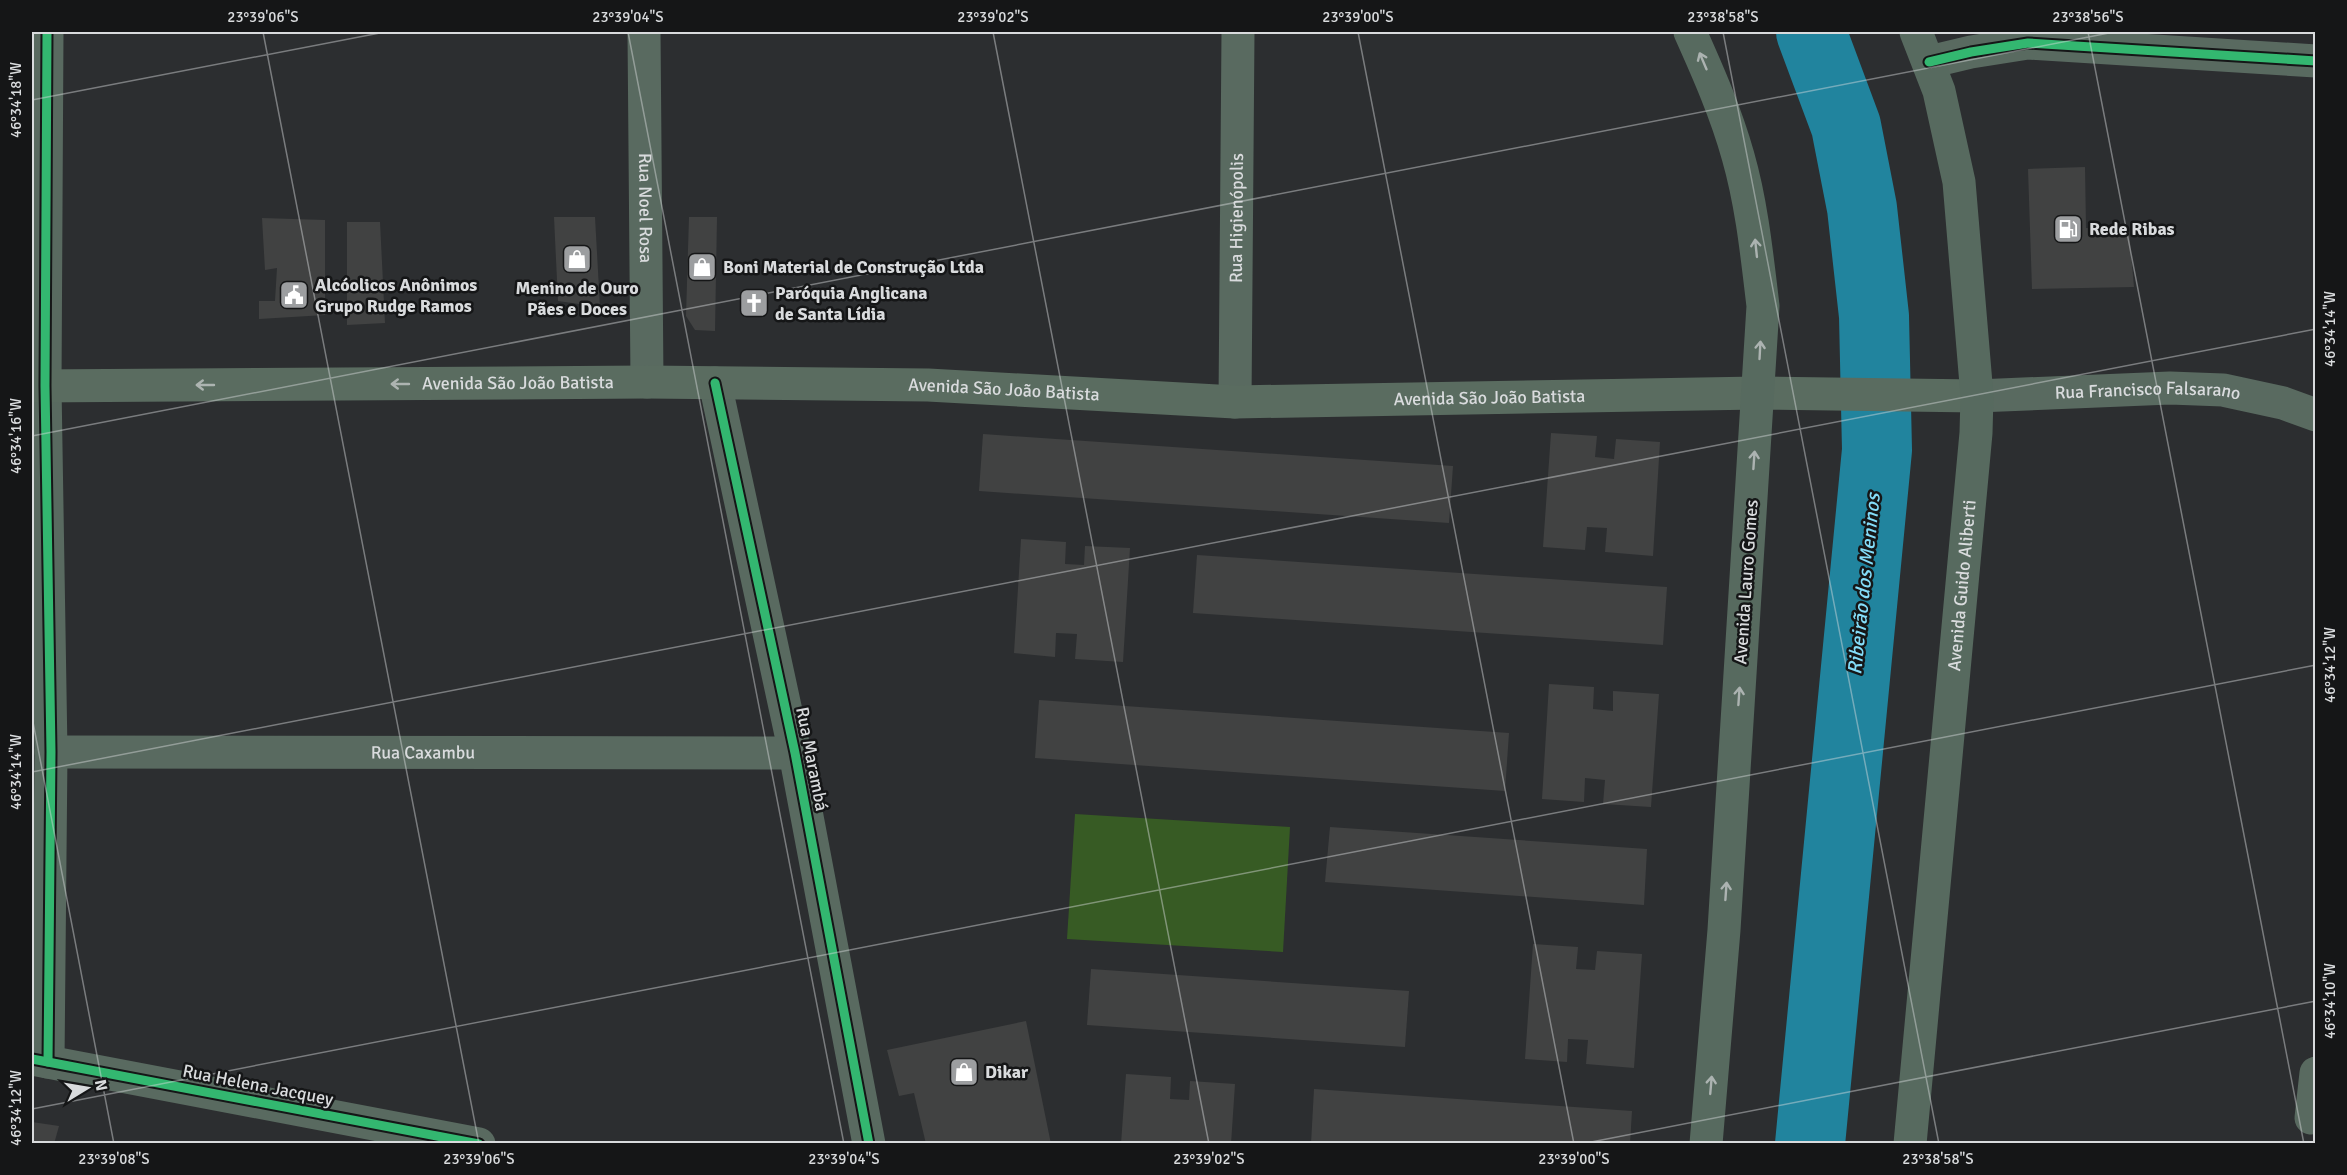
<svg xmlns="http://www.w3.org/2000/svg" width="2347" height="1175" viewBox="0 0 2347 1175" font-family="Signika,sans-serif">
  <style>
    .green { fill: #375b24 }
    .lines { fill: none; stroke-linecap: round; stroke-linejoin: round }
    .river { stroke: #21849e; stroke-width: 70 }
    .building { fill: #414242 }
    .minor { stroke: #596a60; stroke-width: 33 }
    .tertiary { stroke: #596a60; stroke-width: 33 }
    .secondary { stroke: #5a6c60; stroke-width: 33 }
    .primary { stroke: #576a5f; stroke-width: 33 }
    .cycleway-casing { stroke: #151617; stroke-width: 13 }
    .cycleway { stroke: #33b770; stroke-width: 9 }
    .oneway { stroke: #acb3b1 }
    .oneway2 { stroke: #adb4b1 }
    .ticks { fill: none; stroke: #d9dbdd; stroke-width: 1.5; stroke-opacity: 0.45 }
    .labels { text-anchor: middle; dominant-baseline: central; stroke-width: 5; stroke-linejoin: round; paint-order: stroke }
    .street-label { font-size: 18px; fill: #d9dbdd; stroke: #151617 }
    .poi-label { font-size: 18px; font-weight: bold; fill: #d9dbdd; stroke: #151617; text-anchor: start }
    .water-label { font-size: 20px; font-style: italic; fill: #84ddf9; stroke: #151617 }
    .neatline { fill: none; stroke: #d9dbdd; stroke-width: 2 }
    .ticks-label { font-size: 15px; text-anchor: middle; fill: #d9dbdd }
  </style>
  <rect width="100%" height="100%" fill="#2c2e30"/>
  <polygon class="green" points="1075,814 1290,827 1283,952 1067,939"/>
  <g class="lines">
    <polyline class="river" points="1810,1144 1877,450 1874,316 1862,208 1846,126 1811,32"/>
  </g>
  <g class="building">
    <polygon points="2085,167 2086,228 2129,230 2134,287 2032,289 2028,169"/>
    <polygon points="554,217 595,217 600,307 558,301"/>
    <polygon points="689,217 717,217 715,331 695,330 686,316"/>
    <polygon points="262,218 325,220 325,315 259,319 259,301 275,301 277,268 265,270"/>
    <polygon points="347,222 380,222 385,323 347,325"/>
    <polygon points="1551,433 1597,436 1595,457 1614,459 1616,439 1660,442 1653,556 1605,552 1607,528 1587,527 1585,550 1543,547"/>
    <polygon points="983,434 1453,466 1449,523 979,491"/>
    <polygon points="1021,539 1066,542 1065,564 1084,565 1085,546 1130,548 1123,662 1075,659 1077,634 1056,633 1055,657 1014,653"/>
    <polygon points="1197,555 1667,587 1663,645 1193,613"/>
    <polygon points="1549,684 1594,687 1593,709 1613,711 1613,691 1659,694 1651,807 1603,804 1605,780 1585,778 1584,802 1542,799"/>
    <polygon points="1039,700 1509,733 1505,791 1035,758"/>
    <polygon points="1330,827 1647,849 1644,905 1325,882"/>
    <polygon points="1533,944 1578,947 1576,969 1595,970 1597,951 1642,954 1634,1068 1586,1064 1588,1040 1568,1039 1567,1062 1525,1059"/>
    <polygon points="1091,969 1409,991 1405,1047 1087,1025"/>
    <polygon points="1026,1021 1051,1144 926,1144 914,1093 899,1096 887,1050"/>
    <polygon points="1126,1074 1171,1077 1170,1099 1189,1100 1190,1081 1235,1084 1231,1144 1121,1144"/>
    <polygon points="1314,1089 1632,1111 1630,1144 1311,1144"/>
    <polygon points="32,1122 59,1126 54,1144 32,1144"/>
  </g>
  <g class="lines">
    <g class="minor">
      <polyline points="47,32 45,386 51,752 48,1062"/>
      <path id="s1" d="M644 32 647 382"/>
      <polyline points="1929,62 1971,52 2028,43 2316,61"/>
      <polyline points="715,383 795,753 869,1144"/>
      <path id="s2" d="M1235 402 1238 32"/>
      <path id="s3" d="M51 752 795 753"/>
      <polyline points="32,1059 479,1144"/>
      <polyline points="2311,1118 2316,1073"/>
    </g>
    <path class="tertiary" id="s4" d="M1977 396 2170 388 2223 390 2283 403 2316 415"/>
    <path class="secondary" id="s5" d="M32 386 647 382 928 385 1235 402 1758 393 1977 396"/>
    <g class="primary">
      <path d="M1690 32C1708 72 1726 113 1738 156 1752 205 1757 256 1763 306L1724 930 1706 1144"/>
      <path id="s6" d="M1910 1144 1976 433 1977 396 1959 182 1939 91 1916 32"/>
    </g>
    <g class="cycleway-casing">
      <g id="cycleway">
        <polyline points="47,32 45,386 51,752 48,1062"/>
        <polyline points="1929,62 1971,52 2028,43 2316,61"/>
        <polyline points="715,383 795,753 869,1144"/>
        <polyline points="32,1059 479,1144"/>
      </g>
    </g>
    <use href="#cycleway" class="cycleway"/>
  </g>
  <defs><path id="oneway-shaft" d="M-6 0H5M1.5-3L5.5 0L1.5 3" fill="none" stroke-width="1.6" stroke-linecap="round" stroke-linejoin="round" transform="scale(1.5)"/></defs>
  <g class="oneway">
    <use href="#oneway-shaft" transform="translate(1703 61) rotate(-113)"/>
    <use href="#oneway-shaft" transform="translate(1756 248) rotate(-96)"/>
    <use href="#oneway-shaft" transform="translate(1760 350) rotate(-87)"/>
    <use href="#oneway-shaft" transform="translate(1754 460) rotate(-86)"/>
    <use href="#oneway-shaft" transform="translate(1739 696) rotate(-86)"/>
    <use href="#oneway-shaft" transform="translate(1726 891) rotate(-86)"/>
    <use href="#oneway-shaft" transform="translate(1711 1085) rotate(-85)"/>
  </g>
  <g class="oneway2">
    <use href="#oneway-shaft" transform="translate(400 384) rotate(180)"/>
    <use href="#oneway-shaft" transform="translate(205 385) rotate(180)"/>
  </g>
  <path class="ticks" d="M263 32 479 1144M628 32 844 1144M993 32 1209 1144M1358 32 1574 1144M1723 32 1939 1144M2088 32 2304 1144M32 100 385 32M32 436 2114 32M32 717 114 1144M32 772 2316 329M32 1109 2316 665M1581 1144 2316 1001"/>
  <defs>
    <g id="fuel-square" transform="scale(1.5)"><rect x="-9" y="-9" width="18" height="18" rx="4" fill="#9c9ea0" stroke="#151617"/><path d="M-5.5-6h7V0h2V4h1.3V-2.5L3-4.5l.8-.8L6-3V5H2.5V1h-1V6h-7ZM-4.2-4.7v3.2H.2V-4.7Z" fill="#fff"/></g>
    <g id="shop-square" transform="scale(1.5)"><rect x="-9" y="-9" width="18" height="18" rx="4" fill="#9c9ea0" stroke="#151617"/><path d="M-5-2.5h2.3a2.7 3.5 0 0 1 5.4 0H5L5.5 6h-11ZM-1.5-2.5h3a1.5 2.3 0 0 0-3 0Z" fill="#fff"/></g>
    <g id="civic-square" transform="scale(1.5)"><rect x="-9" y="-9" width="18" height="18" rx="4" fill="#9c9ea0" stroke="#151617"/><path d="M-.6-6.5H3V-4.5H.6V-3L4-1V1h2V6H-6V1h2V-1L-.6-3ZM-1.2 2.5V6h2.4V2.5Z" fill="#fff"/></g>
    <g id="church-square" transform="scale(1.5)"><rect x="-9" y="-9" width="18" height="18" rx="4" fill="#9c9ea0" stroke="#151617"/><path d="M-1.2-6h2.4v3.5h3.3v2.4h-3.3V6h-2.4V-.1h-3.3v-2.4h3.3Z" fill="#fff"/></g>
  </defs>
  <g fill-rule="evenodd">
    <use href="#fuel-square" x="2068" y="229"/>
    <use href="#shop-square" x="577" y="259"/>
    <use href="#shop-square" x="702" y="267"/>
    <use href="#civic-square" x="294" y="295"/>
    <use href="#church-square" x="754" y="303"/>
    <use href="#shop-square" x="964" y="1072"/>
  </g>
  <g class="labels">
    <g class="street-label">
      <text stroke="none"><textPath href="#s1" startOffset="176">Rua Noel Rosa</textPath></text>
      <text stroke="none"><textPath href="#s2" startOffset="184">Rua Higienópolis</textPath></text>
      <text stroke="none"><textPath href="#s5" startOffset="486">Avenida São João Batista</textPath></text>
      <text stroke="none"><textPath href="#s5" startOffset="972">Avenida São João Batista</textPath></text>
      <text stroke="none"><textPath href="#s4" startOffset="171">Rua Francisco Falsarano</textPath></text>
      <text stroke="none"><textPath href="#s5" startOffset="1458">Avenida São João Batista</textPath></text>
      <text transform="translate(1746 582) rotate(-86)">Avenida Lauro Gomes</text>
      <text stroke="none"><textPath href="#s6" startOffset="561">Avenida Guido Aliberti</textPath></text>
      <text stroke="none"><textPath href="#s3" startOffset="372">Rua Caxambu</textPath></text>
      <text transform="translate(812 759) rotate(79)">Rua Marambá</text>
      <text transform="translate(258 1085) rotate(11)">Rua Helena Jacquey</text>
    </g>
    <g class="poi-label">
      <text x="2089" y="229">Rede Ribas</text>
      <text x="723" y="267">Boni Material de Construção Ltda</text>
      <text x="315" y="285">Alcóolicos Anônimos<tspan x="315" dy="21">Grupo Rudge Ramos</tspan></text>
      <text x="577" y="288" text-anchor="middle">Menino de Ouro<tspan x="577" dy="21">Pães e Doces</tspan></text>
      <text x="775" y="293">Paróquia Anglicana<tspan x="775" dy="21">de Santa Lídia</tspan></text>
      <text x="985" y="1072">Dikar</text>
    </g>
    <g class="water-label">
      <text transform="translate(1864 584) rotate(-84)">Ribeirão dos Meninos</text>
    </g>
  </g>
  <rect width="2347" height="1175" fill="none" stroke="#151617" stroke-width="66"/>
  <g transform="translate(87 1088) rotate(79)" stroke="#151617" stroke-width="4.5" paint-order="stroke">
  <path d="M0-4.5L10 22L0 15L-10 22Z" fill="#d9dbdd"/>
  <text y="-9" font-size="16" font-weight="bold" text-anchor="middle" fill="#d9dbdd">N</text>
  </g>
  <rect x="33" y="33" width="2281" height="1109" class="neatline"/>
  <g class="ticks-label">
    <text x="263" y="22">23°39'06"S</text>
    <text x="628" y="22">23°39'04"S</text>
    <text x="993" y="22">23°39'02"S</text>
    <text x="1358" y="22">23°39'00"S</text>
    <text x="1723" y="22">23°38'58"S</text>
    <text x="2088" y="22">23°38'56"S</text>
    <text transform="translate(16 100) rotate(-90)" y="5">46°34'18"W</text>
    <text transform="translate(2330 329) rotate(-90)" y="5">46°34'14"W</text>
    <text transform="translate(16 436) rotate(-90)" y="5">46°34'16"W</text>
    <text transform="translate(2330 665) rotate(-90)" y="5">46°34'12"W</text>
    <text transform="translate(16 772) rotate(-90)" y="5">46°34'14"W</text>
    <text transform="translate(2330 1001) rotate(-90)" y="5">46°34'10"W</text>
    <text transform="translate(16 1108) rotate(-90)" y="5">46°34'12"W</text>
    <text x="114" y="1164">23°39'08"S</text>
    <text x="479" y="1164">23°39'06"S</text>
    <text x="844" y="1164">23°39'04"S</text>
    <text x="1209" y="1164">23°39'02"S</text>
    <text x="1574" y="1164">23°39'00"S</text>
    <text x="1938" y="1164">23°38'58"S</text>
  </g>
</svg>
